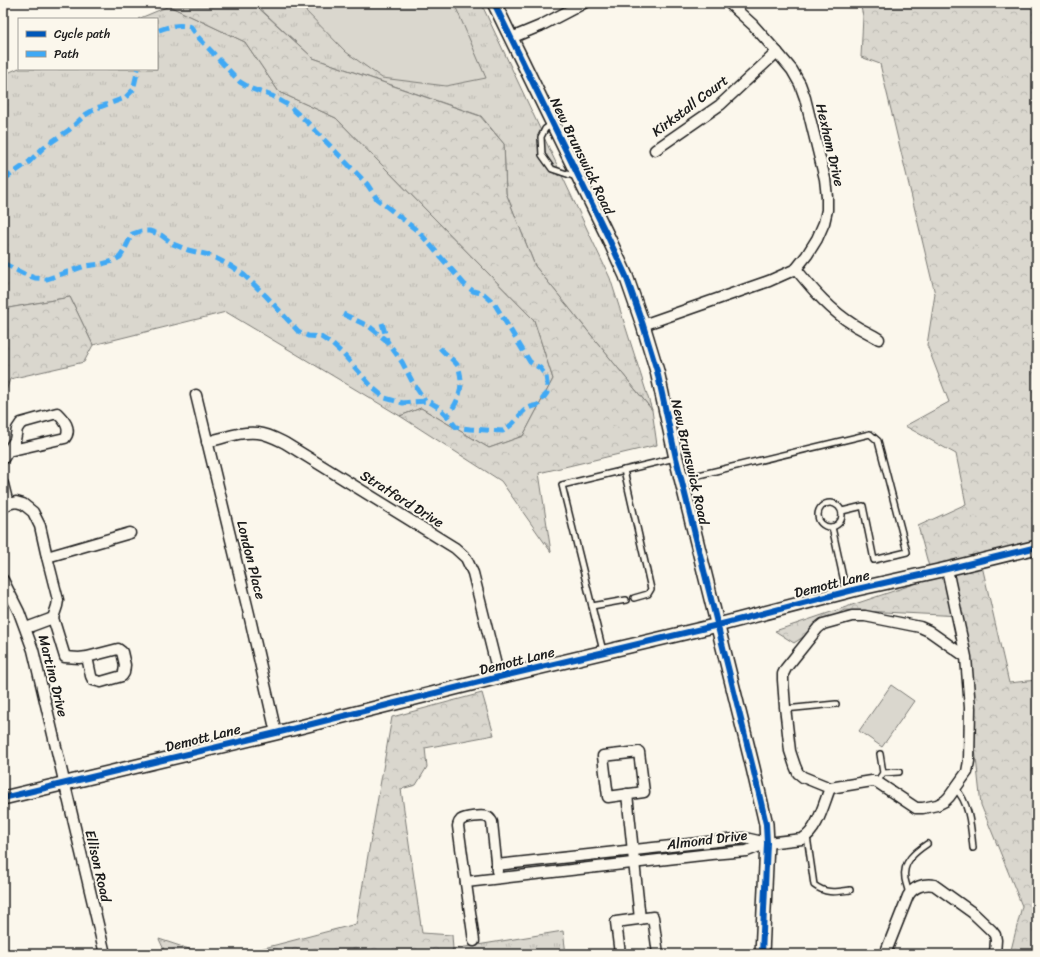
<svg xmlns="http://www.w3.org/2000/svg" width="1040" height="957" viewBox="0 0 1040 957" font-family="Sriracha,sans-serif">
  <style>
    .grass { fill: url(#grass-tufts); stroke: #7b7a75 }
    .forest { fill: url(#forest-crowns); stroke: #7b7a75 }
    .pitch { fill: #dad7ce; stroke: #7b7a75 }
    .lines { fill: none; stroke-linecap: round; stroke-linejoin: round }
    .service-casing { stroke: #1c1c1c; stroke-width: 8 }
    .minor-casing { stroke: #1c1c1c; stroke-width: 13 }
    .tertiary-casing { stroke: #1c1c1c; stroke-width: 16 }
    .service { stroke: #fbf7ec; stroke-width: 5 }
    .minor { stroke: #fbf7ec; stroke-width: 10 }
    .tertiary { stroke: #fbf7ec; stroke-width: 13 }
    .quiet { stroke: #3fa9f5; stroke-width: 5; stroke-dasharray: 10 5; stroke-linecap: butt }
    .cycleway-casing { stroke: #fbf7ec; stroke-width: 8 }
    .cycleway { stroke: #0057b8; stroke-width: 6 }
    .labels { text-anchor: middle; dominant-baseline: central; stroke-width: 4; stroke-linejoin: round; paint-order: stroke }
    .street-label { font-size: 14px; fill: #1c1c1c; stroke: #fbf7ec }
  </style>
  <defs>
    <pattern id="grass-tufts" width="24" height="20" patternUnits="userSpaceOnUse"><rect width="24" height="20" fill="#dad7ce"/><path d="M3 7l-1-3M5 7V3M7 7l1-3M15 17l-1-3M17 17v-4M19 17l1-3" fill="none" stroke="#bab8b0"/></pattern>
    <pattern id="forest-crowns" width="20" height="18" patternUnits="userSpaceOnUse"><rect width="20" height="18" fill="#dad7ce"/><path d="M2 6a3 3 0 1 1 6 0M12 15a3 3 0 1 1 6 0" fill="none" stroke="#bab8b0"/></pattern>
  </defs>
  <rect width="100%" height="100%" fill="#fbf7ec"/>
  <filter id="ink" filterUnits="userSpaceOnUse"><feTurbulence type="fractalNoise" baseFrequency=".025" numOctaves="2"/><feDisplacementMap in="SourceGraphic" scale="8" xChannelSelector="R" yChannelSelector="G"/><feConvolveMatrix kernelMatrix="1 2 1 2 8 2 1 2 1" color-interpolation-filters="sRGB"/></filter>
  <g filter="url(#ink)">
    <g class="grass">
      <polygon points="254,3 481,3 610,278 652,410 535,266 506,193 504,144 481,116 313,58"/>
      <polygon points="169,6 245,42 279,92 336,118 534,320 553,379 523,436 489,448 421,408 400,416 226,312 93,345 70,297 3,309 3,75 19,68 19,69 157,69 157,19 138,19"/>
      <polygon points="563,931 566,954 448,954 453,949"/>
    </g>
    <g class="forest">
      <polygon points="215,3 253,3 313,58 480,116 504,144 506,193 535,266 652,410 657,445 539,473 551,552 501,481 400,416 421,408 489,448 523,436 553,379 534,320 336,118 279,92 245,42 169,6 213,6"/>
      <polygon points="860,3 1037,3 1037,551 982,566 1009,683 1037,680 1037,954 1010,954 1022,906 981,805 961,616 844,610 794,643 775,631 932,578 918,526 966,504 956,454 905,426 949,402 927,345 935,294 880,64 861,57 863,16"/>
      <polygon points="70,297 93,345 84,362 10,379 3,400 3,309"/>
      <polygon points="482,693 494,735 425,748 427,767 416,785 401,789 422,933 452,935 453,949 448,954 241,954 356,924 392,717"/>
      <polygon points="159,939 204,954 166,954"/>
    </g>
    <g class="pitch">
      <polygon points="298,3 454,3 486,78 446,86 382,78 346,52"/>
      <polygon points="891,685 914,701 882,747 859,731"/>
    </g>
    <g class="lines">
      <g class="service-casing">
        <g id="service">
          <polyline points="552,124 545,129 541,137 542,155 552,169 576,177"/>
          <polyline points="624,470 651,589 648,594 634,598"/>
          <polyline points="682,479 870,434 878,441 907,552 874,560 863,506 842,511"/>
          <circle cx="830" cy="515" r="12"/>
          <polyline points="832,527 846,591"/>
          <polyline points="592,606 626,600"/>
          <polyline points="603,651 562,485 675,458"/>
          <polyline points="785,709 836,704"/>
          <polyline points="883,773 899,772"/>
          <polyline points="877,782 883,773 880,754"/>
          <path d="M955 788C970 803 971 828 973 848"/>
          <path d="M807 836 814 885C826 894 835 892 850 890"/>
          <path d="M909 894C908 889 906 884 905 879 902 862 915 852 927 844"/>
        </g>
      </g>
      <g class="minor-casing">
        <g id="minor">
          <polyline points="511,38 540,26 584,3"/>
          <polyline points="655,150 720,105 777,52"/>
          <path d="M796 269C813 290 831 311 854 325 862 330 871 334 879 339"/>
          <polyline points="643,325 769,281 796,269 807,255 817,239 824,223 827,210 827,197 825,179 805,98 800,84 792,70 777,52 753,25 729,3"/>
          <polyline points="196,395 249,614 276,733"/>
          <path d="M207 442C224 438 241 431 258 433 268 434 277 439 285 443L455 548 466 558 473 573 499 677"/>
          <path d="M3 459 15 440 17 429 21 423 57 413C64 420 72 429 65 438L8 451"/>
          <polyline points="3,484 8,504"/>
          <polyline points="3,508 8,504 16,502 23,504 33,512 40,526 47,557 58,600 57,606 53,618 65,657 79,658 87,657 118,649 122,652 125,665 124,673 122,676 101,682 93,680 91,676 87,657"/>
          <polyline points="47,557 130,533"/>
          <polyline points="947,569 966,657 970,708 969,761 967,772 949,797 945,801 937,805 923,808 916,808 877,782 872,781 830,788 803,777 798,773 795,766 790,751 785,707 783,680 783,674 786,668 818,628 823,624 852,616 865,616 920,627 929,631 966,657"/>
          <polyline points="3,580 19,612 33,650 105,954"/>
          <polyline points="26,628 53,618"/>
          <polygon points="639,752 644,792 608,797 603,756"/>
          <polyline points="627,794 640,919"/>
          <polyline points="496,865 745,838 767,843"/>
          <path d="M466 882 711 854 747 851 767 843 802 839C817 832 824 803 830 788"/>
          <path d="M474 941 458 826C459 823 458 823 461 820 465 817 483 815 487 817 490 818 490 819 492 822L497 871"/>
          <polyline points="620,954 616,922 653,917 658,954"/>
          <path d="M885 954 908 896C913 887 924 883 934 885L973 913 992 931 995 935 996 940 995 954"/>
        </g>
      </g>
      <g class="tertiary-casing">
        <g id="tertiary">
          <polyline points="494,3 608,237 626,276 643,325 657,371 676,458 753,768 766,824 767,843 762,954"/>
          <polyline points="3,798 276,733 499,677 718,625 857,589 947,569 1037,547"/>
        </g>
      </g>
      <use href="#service" class="service"/>
      <use href="#minor" class="minor"/>
      <use href="#tertiary" class="tertiary"/>
      <g class="quiet">
        <polyline points="3,180 29,162 44,147 69,130 85,115 97,108 125,98 133,90 138,69"/>
        <path d="M3 263 24 274 35 278 47 279 85 266 102 264 113 261 120 257 124 251 132 234 141 231H150L161 235 173 244 188 250 209 255 231 266 244 275 266 296 298 331 308 336 321 337 332 344 344 355 374 389 385 398 403 403 411 402 428 401 438 407 447 416 456 427 470 429 503 431C506 429 509 427 511 425 523 414 520 409 538 405L547 393V383L546 376 540 368 530 362 494 303 484 294 473 291 464 284 419 232 377 199 367 184 306 121 288 105 272 96 252 89 240 82 198 37 191 27C179 24 169 26 157 31"/>
        <polyline points="343,314 370,327 387,341 402,362 412,381 425,401"/>
        <polyline points="382,323 387,340"/>
        <path d="M440 348C444 353 455 361 458 366 465 385 459 402 447 416"/>
      </g>
      <g class="cycleway-casing">
        <g id="cycleway">
          <polyline points="494,3 608,237 626,276 643,325 657,371 676,458 753,768 766,824 767,843 762,954"/>
          <polyline points="3,798 276,733 499,677 718,625 857,589 947,569 1037,547"/>
        </g>
      </g>
      <use href="#cycleway" class="cycleway"/>
    </g>
  </g>
  <g class="labels">
    <g class="street-label">
      <text transform="translate(690 106) rotate(-37)">Kirkstall Court</text>
      <text transform="translate(830 145) rotate(77)">Hexham Drive</text>
      <text transform="translate(582 156) rotate(64)">New Brunswick Road</text>
      <text transform="translate(690 462) rotate(77)">New Brunswick Road</text>
      <text transform="translate(402 499) rotate(32)">Stratford Drive</text>
      <text transform="translate(251 560) rotate(76)">London Place</text>
      <text transform="translate(832 584) rotate(-14)">Demott Lane</text>
      <text transform="translate(517 661) rotate(-14)">Demott Lane</text>
      <text transform="translate(53 676) rotate(76)">Martino Drive</text>
      <text transform="translate(203 738) rotate(-14)">Demott Lane</text>
      <text transform="translate(707 840) rotate(-7)">Almond Drive</text>
      <text transform="translate(98 866) rotate(77)">Ellison Road</text>
    </g>
  </g>
  <rect width="1040" height="957" fill="none" stroke="#fbf7ec" stroke-width="16"/>
  <rect x="8" y="8" width="1024" height="941" fill="none" stroke="#1c1c1c" stroke-width="1.5" filter="url(#ink)"/>
  <rect x="18" y="18" width="140" height="52" fill="#fbf7ec" stroke="#a29f99"/>
  <rect x="26" y="31" width="20" height="6" fill="#0057b8" stroke="#a29f99"/>
  <text x="54" y="38" font-size="12" fill="#1c1c1c">Cycle path</text>
  <rect x="26" y="51" width="20" height="6" fill="#3fa9f5" stroke="#a29f99"/>
  <text x="54" y="58" font-size="12" fill="#1c1c1c">Path</text>
</svg>
